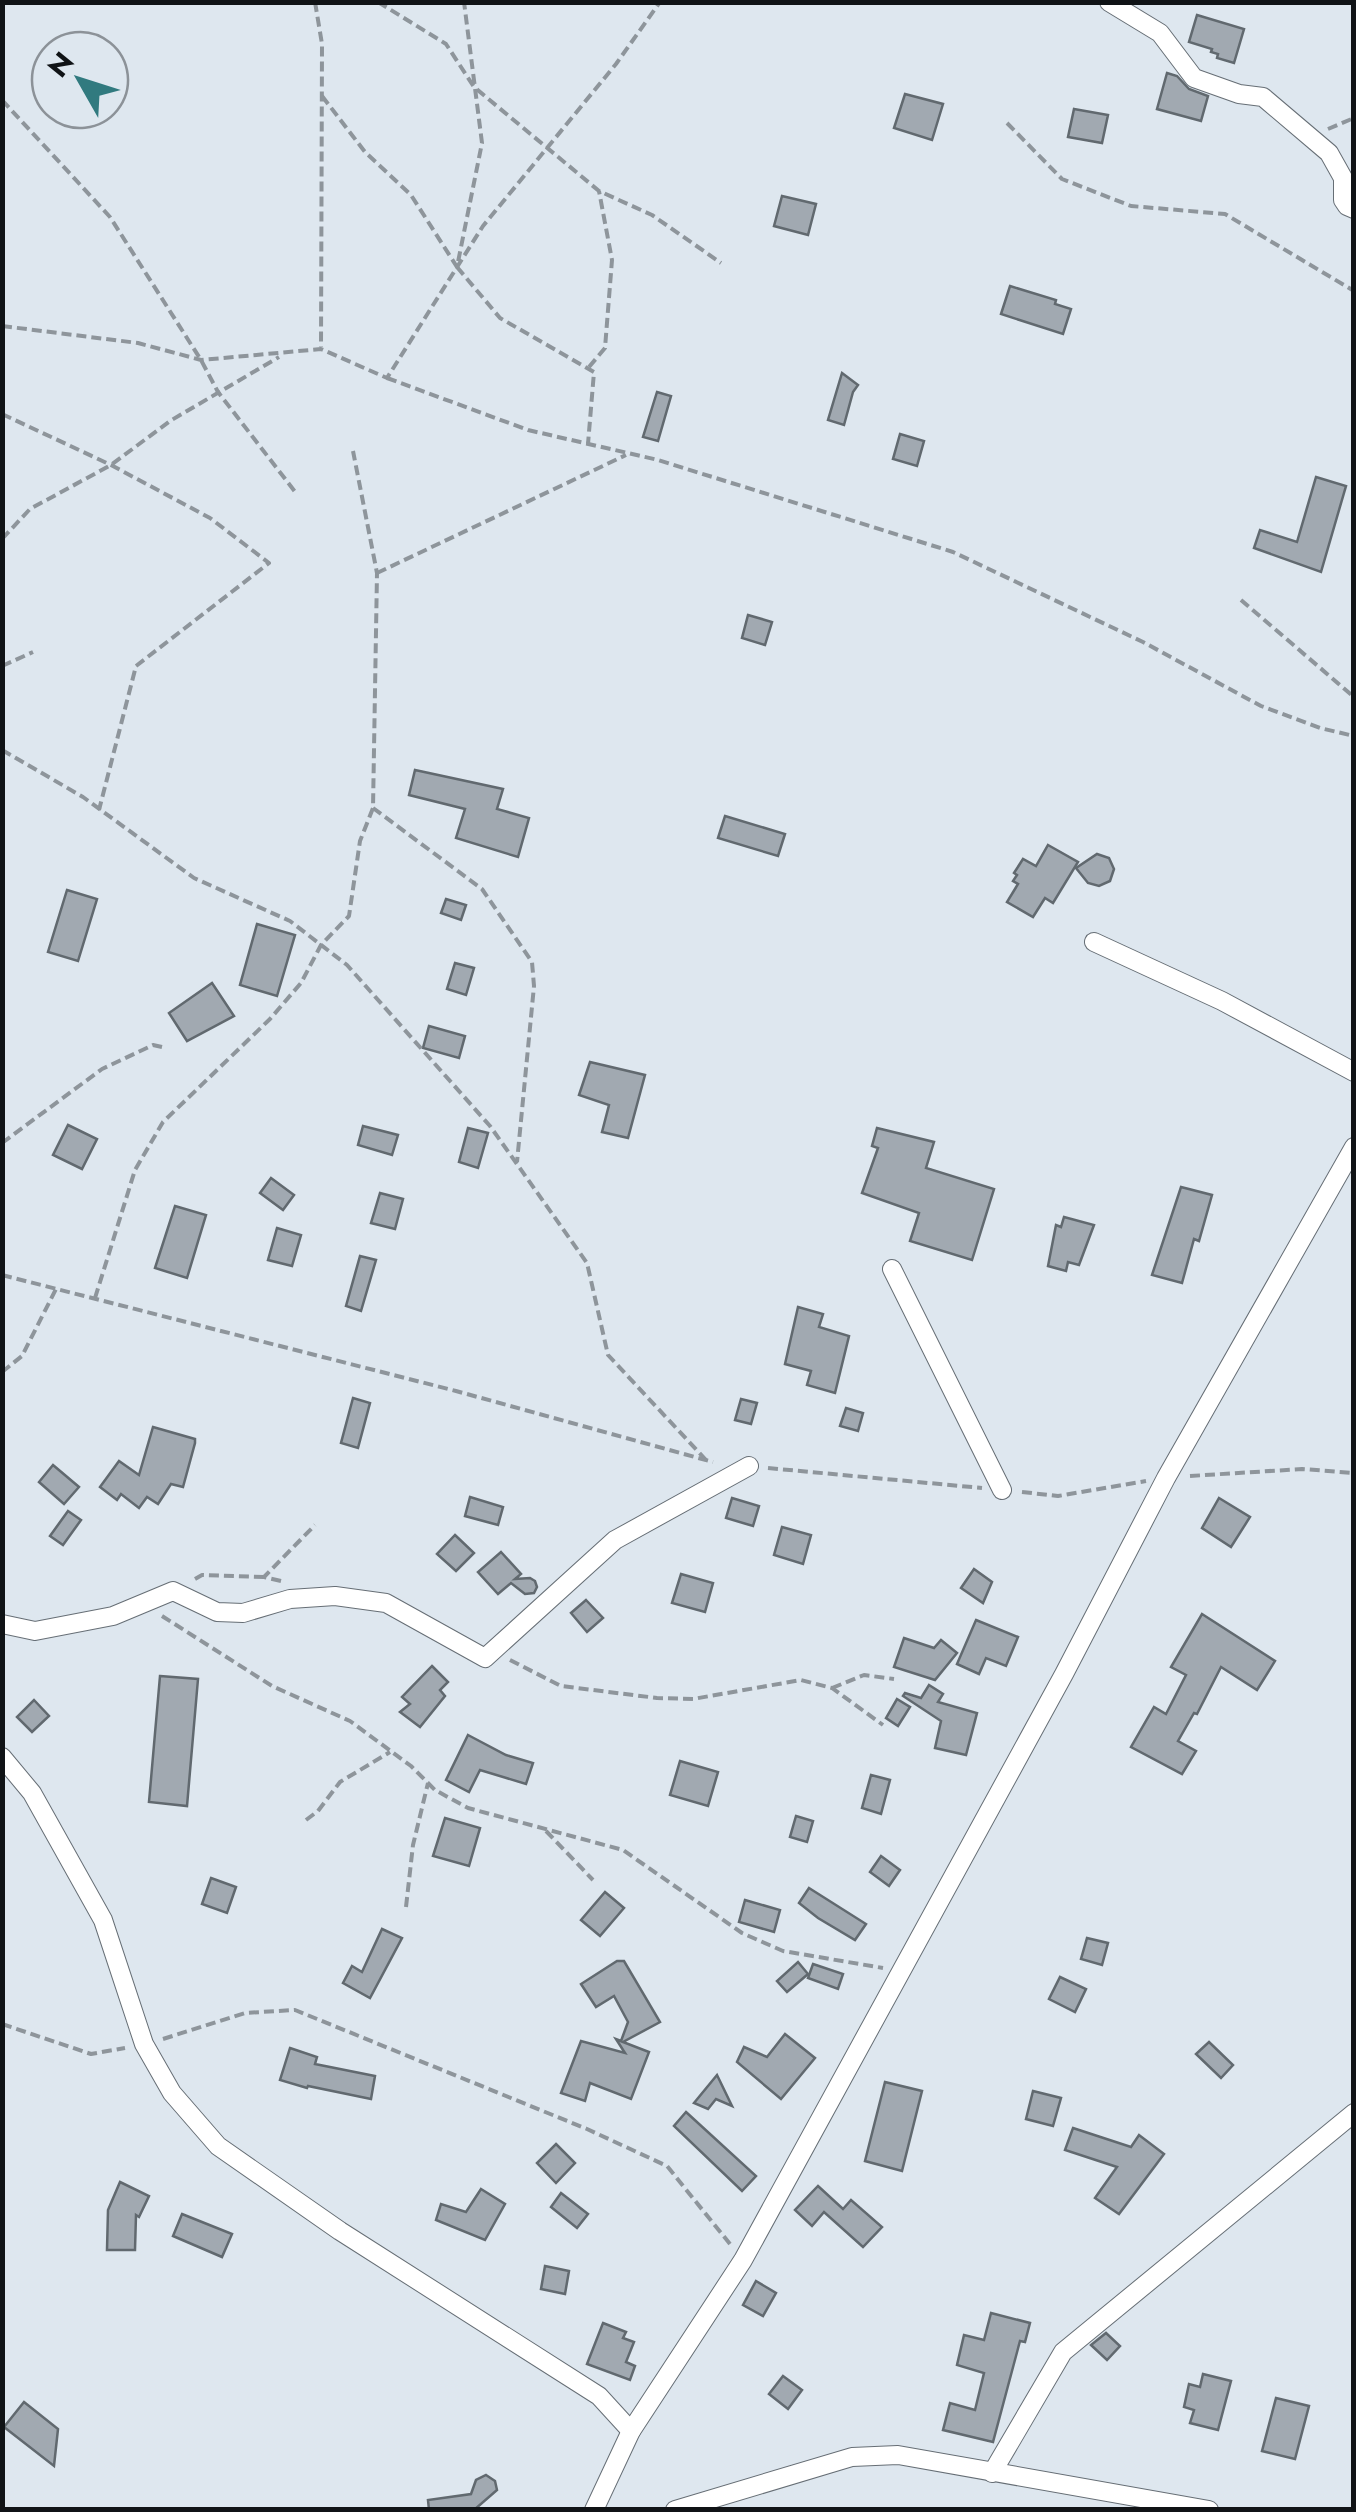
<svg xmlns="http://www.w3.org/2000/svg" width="1356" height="2512" viewBox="0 0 1356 2512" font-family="Jost,sans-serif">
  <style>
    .building { fill: #a1a9b1; stroke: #61696f; stroke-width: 2.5 }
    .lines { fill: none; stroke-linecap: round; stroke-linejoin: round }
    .street-casing { stroke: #666e75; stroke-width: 20 }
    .path { stroke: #8e959b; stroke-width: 4; stroke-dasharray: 10 5; stroke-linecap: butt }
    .street { stroke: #fff; stroke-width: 18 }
  </style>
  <rect width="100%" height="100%" fill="#dee7ef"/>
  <g class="building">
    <polygon points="1197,15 1244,29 1234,63 1217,58 1218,54 1211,52 1212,49 1189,42"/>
    <polygon points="1167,73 1177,76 1189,89 1208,96 1201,121 1157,109"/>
    <polygon points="905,94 943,104 932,140 894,128"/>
    <polygon points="1074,109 1108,115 1102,143 1068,137"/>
    <polygon points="782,196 816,204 808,235 774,226"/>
    <polygon points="1010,286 1056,300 1055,304 1071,309 1063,334 1001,314"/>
    <polygon points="842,373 858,385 853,392 844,425 828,420"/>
    <polygon points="657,392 671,396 658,441 643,437"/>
    <polygon points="900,434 924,441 917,466 893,459"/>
    <polygon points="1316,477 1346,486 1321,572 1254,548 1260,530 1297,542"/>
    <polygon points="748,615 772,622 765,645 742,638"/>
    <polygon points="415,770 503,789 497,809 529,818 518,857 456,838 465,809 409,795"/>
    <polygon points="725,816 785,834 778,856 718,838"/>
    <polygon points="1048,845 1078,862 1053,903 1045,898 1033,917 1007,902 1018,884 1013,881 1017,875 1014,873 1023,859 1036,866"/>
    <polygon points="1097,854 1109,858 1114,869 1110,881 1099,886 1088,883 1076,868"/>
    <polygon points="67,890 97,899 78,961 48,952"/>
    <polygon points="446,899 466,905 461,920 441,913"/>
    <polygon points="257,924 295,935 277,996 240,985"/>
    <polygon points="455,963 474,968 466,995 447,989"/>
    <polygon points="212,983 234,1016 187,1041 169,1013"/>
    <polygon points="429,1026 465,1036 459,1058 423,1048"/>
    <polygon points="590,1062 645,1075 628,1138 602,1132 609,1105 579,1095"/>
    <polygon points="68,1125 97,1139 82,1169 53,1155"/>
    <polygon points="363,1126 398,1135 392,1155 358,1145"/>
    <polygon points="468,1128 488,1133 478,1168 459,1162"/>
    <polygon points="877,1128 934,1142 926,1168 994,1189 972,1260 910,1241 919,1213 862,1193 878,1148 872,1146"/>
    <polygon points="271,1178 294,1195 283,1210 260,1193"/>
    <polygon points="1181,1187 1212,1195 1199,1241 1194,1239 1182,1283 1152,1275"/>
    <polygon points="380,1193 403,1199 395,1229 371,1223"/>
    <polygon points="175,1206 206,1215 187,1278 155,1268"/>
    <polygon points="1064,1217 1094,1225 1079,1265 1068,1262 1066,1271 1048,1266 1056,1225 1061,1227"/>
    <polygon points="277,1228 301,1235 292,1266 268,1260"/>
    <polygon points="360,1256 376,1260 361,1311 346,1306"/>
    <polygon points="798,1307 823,1314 819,1327 849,1336 835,1393 807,1385 811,1371 785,1364"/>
    <polygon points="353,1398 370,1403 358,1448 341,1443"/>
    <polygon points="741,1399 757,1403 751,1424 735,1420"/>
    <polygon points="846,1408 863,1413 858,1431 840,1426"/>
    <polygon points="153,1427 195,1439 195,1443 183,1487 171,1484 158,1504 147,1497 139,1508 121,1494 117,1500 100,1487 119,1461 139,1475"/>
    <polygon points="53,1465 79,1487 64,1504 39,1482"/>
    <polygon points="470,1497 503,1507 498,1525 465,1516"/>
    <polygon points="732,1498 759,1506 753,1526 726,1518"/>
    <polygon points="1219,1498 1250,1517 1231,1547 1202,1528"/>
    <polygon points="68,1511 81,1520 63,1545 50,1536"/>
    <polygon points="782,1527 811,1535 803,1564 774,1555"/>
    <polygon points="455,1535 474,1553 456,1571 437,1554"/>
    <polygon points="501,1552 521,1574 515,1579 530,1578 535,1581 537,1587 534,1593 525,1594 511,1583 498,1594 478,1572"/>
    <polygon points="974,1569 992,1582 983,1603 961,1588"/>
    <polygon points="681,1574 713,1583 705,1612 672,1603"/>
    <polygon points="586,1600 603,1618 587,1632 571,1613"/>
    <polygon points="1202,1614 1275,1661 1257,1690 1221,1667 1197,1714 1194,1713 1178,1741 1196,1751 1182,1774 1131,1747 1154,1707 1166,1714 1186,1675 1171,1667"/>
    <polygon points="976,1620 1018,1637 1006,1666 986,1658 979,1674 957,1664"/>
    <polygon points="904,1638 934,1648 941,1640 957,1653 935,1680 894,1667"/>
    <polygon points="432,1666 448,1682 440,1690 445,1696 420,1727 400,1712 410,1704 402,1697"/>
    <polygon points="160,1676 198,1679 187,1806 149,1802"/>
    <polygon points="929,1685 943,1694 938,1702 977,1713 966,1755 935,1748 941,1721 903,1696 905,1693 921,1698"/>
    <polygon points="897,1699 910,1707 898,1726 886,1718"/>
    <polygon points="34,1700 49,1716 32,1732 17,1717"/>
    <polygon points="468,1735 506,1755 533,1763 526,1784 480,1770 469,1792 446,1780"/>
    <polygon points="680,1761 718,1772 708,1806 670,1795"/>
    <polygon points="871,1775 890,1780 881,1814 862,1808"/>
    <polygon points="796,1816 813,1821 807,1842 790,1837"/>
    <polygon points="445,1818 480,1828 469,1866 433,1856"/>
    <polygon points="881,1856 900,1870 889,1886 870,1872"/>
    <polygon points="211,1878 236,1887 227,1913 202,1904"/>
    <polygon points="809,1888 866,1924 855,1940 818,1918 799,1903"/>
    <polygon points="605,1892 624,1908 600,1936 581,1920"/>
    <polygon points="745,1900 780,1910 774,1932 739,1922"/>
    <polygon points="382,1929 402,1938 370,1998 343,1983 352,1966 362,1972"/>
    <polygon points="1087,1938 1108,1943 1102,1965 1081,1959"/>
    <polygon points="617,1961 624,1961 660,2022 623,2042 649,2052 631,2099 590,2083 585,2101 561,2093 581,2041 625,2053 616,2039 621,2041 628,2022 614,1996 596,2007 581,1984"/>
    <polygon points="798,1962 808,1974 787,1992 777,1981"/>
    <polygon points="813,1964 843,1974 838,1989 808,1978"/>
    <polygon points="1060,1977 1086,1989 1075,2012 1049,1999"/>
    <polygon points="785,2034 815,2058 781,2099 737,2062 744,2047 767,2057"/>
    <polygon points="1209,2042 1233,2065 1221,2078 1196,2054"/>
    <polygon points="290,2048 317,2057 315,2064 375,2076 371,2099 308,2086 307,2088 280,2080"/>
    <polygon points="717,2075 732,2106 716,2099 708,2109 694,2103"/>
    <polygon points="885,2082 922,2091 902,2171 865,2161"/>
    <polygon points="1033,2091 1061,2098 1053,2126 1026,2119"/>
    <polygon points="686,2112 756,2176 742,2191 674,2126"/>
    <polygon points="1073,2128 1131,2147 1139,2135 1164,2154 1119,2214 1095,2198 1117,2167 1065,2150"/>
    <polygon points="556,2144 575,2163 556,2183 537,2163"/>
    <polygon points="120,2182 149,2196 139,2217 136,2215 135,2250 107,2250 108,2210"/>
    <polygon points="818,2186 843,2209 851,2200 882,2227 863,2247 824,2212 812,2226 795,2210"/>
    <polygon points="481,2189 505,2204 485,2240 436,2220 441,2204 466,2212"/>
    <polygon points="561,2193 588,2214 577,2228 551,2207"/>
    <polygon points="182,2214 232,2234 222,2257 173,2236"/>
    <polygon points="545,2266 569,2271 565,2294 541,2289"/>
    <polygon points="756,2281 776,2293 763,2316 743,2305"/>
    <polygon points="991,2313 1030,2323 1025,2342 1020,2341 993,2442 943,2430 950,2403 975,2410 984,2373 957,2365 964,2335 984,2340"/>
    <polygon points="603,2323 626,2332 623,2338 634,2342 626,2362 635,2366 630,2380 587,2364"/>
    <polygon points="1106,2333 1120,2346 1107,2360 1091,2345"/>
    <polygon points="1203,2374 1231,2381 1218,2430 1190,2423 1194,2410 1184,2407 1189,2384 1200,2387"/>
    <polygon points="783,2376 802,2390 788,2409 769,2394"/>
    <polygon points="1276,2398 1309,2406 1295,2459 1262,2451"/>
    <polygon points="24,2402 58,2429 54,2466 4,2427"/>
    <polygon points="486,2475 495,2481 497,2490 474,2510 429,2510 428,2500 471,2494 476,2480"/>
  </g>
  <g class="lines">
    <g class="street-casing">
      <g id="street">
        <polyline points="1109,2 1160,33 1194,78 1239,94 1263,97 1329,153 1343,178 1343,200 1347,206 1354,209"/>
        <polyline points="1094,942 1222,1001 1354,1072"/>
        <polyline points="892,1269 1002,1490"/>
        <polyline points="2,1624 35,1631 113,1616 173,1591 217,1612 243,1613 290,1599 335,1596 386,1603 485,1658 615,1540 749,1466"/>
        <polyline points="2,1757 32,1793 103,1920 144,2044 172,2093 218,2146 340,2231 599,2396 631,2431"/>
        <polyline points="992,2473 1063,2352 1354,2113"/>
        <polyline points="594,2510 631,2431 743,2260 1064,1674 1166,1478 1354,1147"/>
        <polyline points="675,2510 852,2457 898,2455 1209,2510"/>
      </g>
    </g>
    <g class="path">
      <polyline points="315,2 322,44 321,347"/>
      <polyline points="378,2 446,44 474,87 599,191 652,215 721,263"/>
      <polyline points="322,96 365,152 411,195 457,267 482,143 464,2"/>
      <polyline points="2,100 110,217 201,360 218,392 296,493"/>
      <polyline points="1007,123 1062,179 1131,206 1225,214 1354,291"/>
      <polyline points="1328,129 1354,118"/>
      <polyline points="457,267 500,318 594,372 588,444"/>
      <polyline points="2,326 138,343 201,360 321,349 387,378 483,226 616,64 660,2"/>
      <polyline points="589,367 605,348 612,260 599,191"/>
      <polyline points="387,378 528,430 658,460 953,552 1143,642 1261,706 1320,728 1354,736"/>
      <polyline points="2,414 111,465 210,518 269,563 136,666 99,810"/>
      <polyline points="2,539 30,509 111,465 170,421 279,357"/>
      <polyline points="377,573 626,455"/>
      <polyline points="1241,600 1354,697"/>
      <polyline points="2,666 33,652"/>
      <polyline points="2,750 83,797 194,878 290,921 347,965 490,1126 587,1263 608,1355 706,1460"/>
      <polyline points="373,808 482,889 532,962 534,986 517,1162"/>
      <polyline points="2,1143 102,1069 153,1045 162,1047"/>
      <polyline points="2,1275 456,1391 713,1462"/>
      <polyline points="95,1298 135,1170 163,1122 270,1019 301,983 321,945 349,916 360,841 373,808 377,573 353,451"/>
      <polyline points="2,1372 22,1356 56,1289"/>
      <polyline points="768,1468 982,1488"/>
      <polyline points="1190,1476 1302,1469 1354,1473"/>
      <polyline points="1022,1492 1058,1496 1146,1481"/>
      <polyline points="2,1526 2,1542"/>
      <polyline points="195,1579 202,1575 264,1577"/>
      <polyline points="281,1581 264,1577 315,1525"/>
      <polyline points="162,1616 272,1686 350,1721 411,1766 435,1790 468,1808 623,1850 742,1933 783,1951 883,1968"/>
      <polyline points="510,1660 561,1686 657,1698 693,1699 801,1680 832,1688 883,1725"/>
      <polyline points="832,1688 864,1675 894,1679"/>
      <polyline points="306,1820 318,1811 340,1782 390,1752"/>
      <polyline points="546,1831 593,1880"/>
      <polyline points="406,1907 413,1845 428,1783"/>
      <polyline points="2,2024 91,2054 125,2048"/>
      <polyline points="163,2039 245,2013 295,2010 587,2129 667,2166 730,2244"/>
    </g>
    <use href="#street" class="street"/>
  </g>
  <rect width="1356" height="2512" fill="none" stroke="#101316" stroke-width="10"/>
  <g transform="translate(80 80) rotate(309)"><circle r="48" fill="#dee7ef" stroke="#8c9298" stroke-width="2.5"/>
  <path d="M0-8L18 38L0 25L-18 38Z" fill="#317a7f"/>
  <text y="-15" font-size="28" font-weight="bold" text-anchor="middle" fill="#101316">N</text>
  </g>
</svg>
